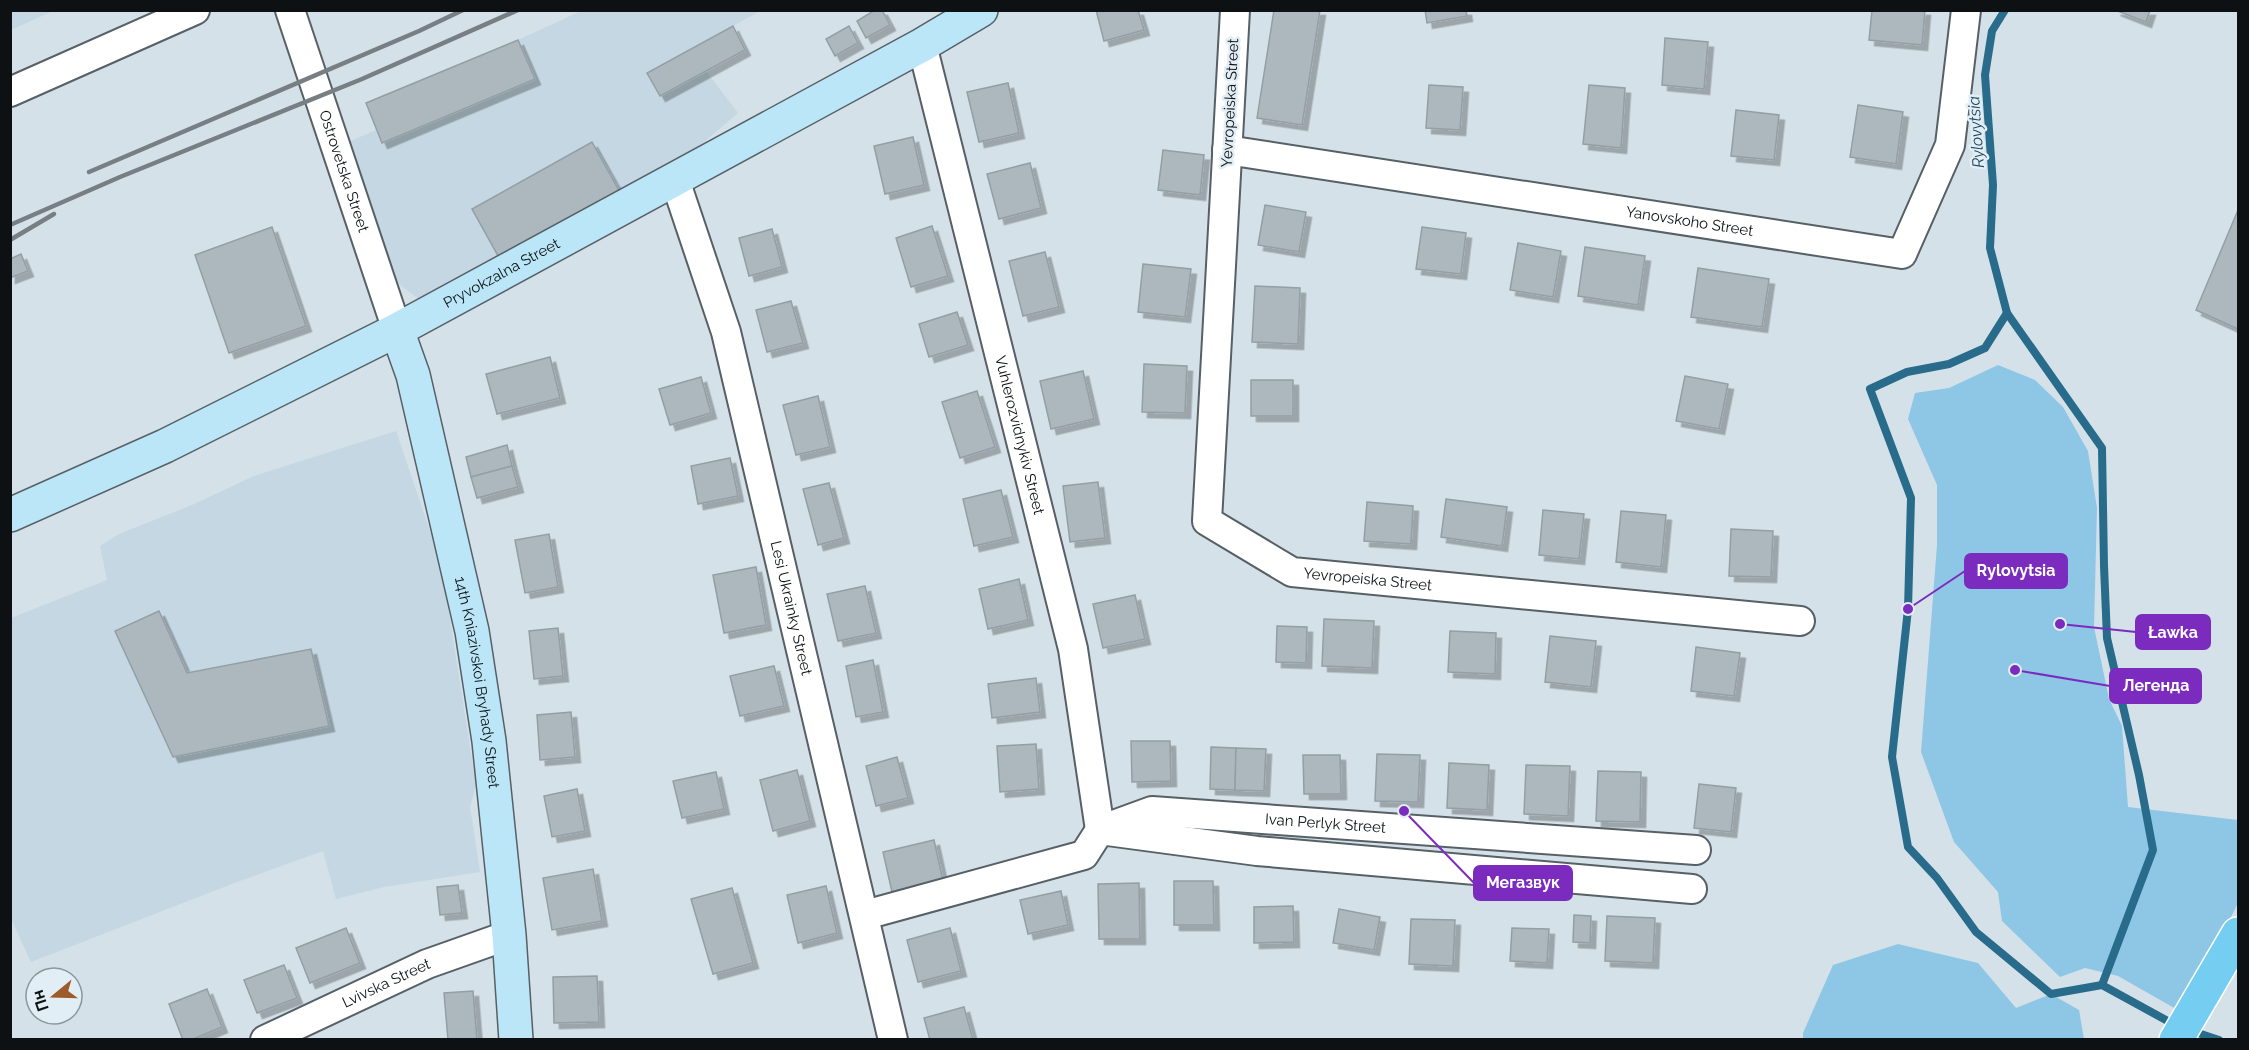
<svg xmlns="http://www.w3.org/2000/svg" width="2249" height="1050" viewBox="0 0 2249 1050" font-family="Raleway,sans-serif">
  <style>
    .built { fill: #c4d7e2 }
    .green { fill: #8ec6e5 }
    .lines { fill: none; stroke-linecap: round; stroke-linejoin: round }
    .stream { stroke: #286b8b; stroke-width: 8 }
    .building { fill: #acb7be; stroke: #949fa5; stroke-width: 1.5; filter: url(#shadow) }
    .street-casing { stroke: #566066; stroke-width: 32 }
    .secondary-casing { stroke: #566066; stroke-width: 36 }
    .primary-casing { stroke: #fff; stroke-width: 36 }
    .street { stroke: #fff; stroke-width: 28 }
    .secondary { stroke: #bae6f8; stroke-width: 33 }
    .primary { stroke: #75cdf1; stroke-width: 33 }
    .rail { stroke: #777f84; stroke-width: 4.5 }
    .labels { text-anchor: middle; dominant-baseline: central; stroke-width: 5; stroke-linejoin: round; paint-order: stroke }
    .street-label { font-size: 15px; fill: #0d1113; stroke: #e2eef5 }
    .water-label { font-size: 16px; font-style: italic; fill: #20475b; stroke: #e2eef5 }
    .leader { fill: none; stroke: #7b2cbf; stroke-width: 2 }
    .callout-dot { fill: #7b2cbf; stroke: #e2eef5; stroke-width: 2 }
    .callout { fill: #7b2cbf; stroke: #7b2cbf; stroke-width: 2 }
    .callout-label { font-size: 16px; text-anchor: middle; font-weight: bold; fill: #fff }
  </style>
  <defs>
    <filter id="shadow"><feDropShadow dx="5.5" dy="5.5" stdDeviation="0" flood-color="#0004"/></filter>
  </defs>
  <rect width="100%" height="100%" fill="#d5e1e8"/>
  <g class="built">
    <polygon points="11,10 53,10 53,11 11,30"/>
    <polygon points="581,11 760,11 733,26 745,50 706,71 738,113 670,171 425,304 395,281 346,143 376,130 366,103 518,40"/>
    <polygon points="396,431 431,534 448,606 476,785 470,807 480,872 384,887 336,899 323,851 237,882 31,962 11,919 11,618 107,580 100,546 119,534 192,505 254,476"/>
  </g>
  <g class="green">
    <polygon points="1998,365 2035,380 2063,407 2088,451 2097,508 2094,627 2109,699 2122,726 2128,807 2238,820 2238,903 2183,1013 2118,976 2085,968 2060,977 2002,921 1998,892 1954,842 1921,752 1937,545 1937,485 1908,419 1915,393 1949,388"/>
    <polygon points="1898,944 1978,963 2016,1008 2051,994 2079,1010 2084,1039 1803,1039 1803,1033 1833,965"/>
  </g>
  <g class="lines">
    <g class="stream">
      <polyline points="2005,10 1992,31 1985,75 1993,185 1990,248 2007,313 2102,448 2104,566 2107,638 2139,775 2153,850 2102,985"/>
      <polyline points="2007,313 1985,348 1949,364 1907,372 1870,389 1911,498 1908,609 1892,757 1908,847 1937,878 1976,932 2051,994 2102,985 2175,1025"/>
      <polyline points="2189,1030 2219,1040"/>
    </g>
  </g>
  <g class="building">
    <polygon points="875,10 882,10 890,25 866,38 857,21"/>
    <polygon points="1096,10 1138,10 1144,30 1104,41"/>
    <polygon points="1274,10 1320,10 1302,125 1257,118"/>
    <polygon points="1425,10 1466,10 1467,16 1427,23"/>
    <polygon points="1872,10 1925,10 1922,45 1869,40"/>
    <polygon points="2115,10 2150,10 2146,22"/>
    <polygon points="733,26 745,50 660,96 647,73"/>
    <polygon points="849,26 858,43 835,56 826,39"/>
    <polygon points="1665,38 1708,42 1704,89 1662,85"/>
    <polygon points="518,40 535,79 382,143 366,103"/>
    <polygon points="1008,83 1019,133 979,142 967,92"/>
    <polygon points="1429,85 1463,87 1460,130 1426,128"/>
    <polygon points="1589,85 1625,88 1621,148 1583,144"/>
    <polygon points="1858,105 1903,112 1896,164 1850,157"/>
    <polygon points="1736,110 1779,115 1774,160 1731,156"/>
    <polygon points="913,137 924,185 885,194 874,146"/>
    <polygon points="592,142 622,196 502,263 472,209"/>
    <polygon points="1163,150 1204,155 1200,195 1158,190"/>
    <polygon points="1030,163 1041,208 999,219 987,174"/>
    <polygon points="1265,205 1306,212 1299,252 1258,245"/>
    <polygon points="2238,210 2238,329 2196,310"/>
    <polygon points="932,226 948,276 911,287 896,238"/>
    <polygon points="272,227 306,326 229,353 195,255"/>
    <polygon points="1422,227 1466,233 1461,274 1416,269"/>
    <polygon points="772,229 782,267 749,276 739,238"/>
    <polygon points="1518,243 1561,251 1553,297 1510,290"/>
    <polygon points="1585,247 1645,256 1638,305 1578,296"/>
    <polygon points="1045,252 1059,307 1023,316 1009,261"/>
    <polygon points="21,254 28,271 10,278 10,259"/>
    <polygon points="1143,264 1191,269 1185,317 1138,312"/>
    <polygon points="1698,268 1769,279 1762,327 1691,317"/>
    <polygon points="1255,286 1300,288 1298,344 1252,342"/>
    <polygon points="791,301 803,343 767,352 756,310"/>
    <polygon points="957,312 968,345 929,357 919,324"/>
    <polygon points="550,357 560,398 497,414 486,374"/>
    <polygon points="1144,364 1187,366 1185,413 1142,412"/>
    <polygon points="1083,371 1094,419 1051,429 1040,381"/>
    <polygon points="1685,376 1728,384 1719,429 1676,421"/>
    <polygon points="701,377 711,413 670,425 659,389"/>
    <rect x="1251" y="380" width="42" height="36"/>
    <polygon points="977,391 995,447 960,458 942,402"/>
    <polygon points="818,396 830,447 796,455 783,405"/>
    <polygon points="507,445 512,466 471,477 466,457"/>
    <polygon points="730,458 738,496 698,504 691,466"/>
    <polygon points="512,466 518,487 477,498 471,477"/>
    <polygon points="1098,482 1105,538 1070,542 1063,486"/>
    <polygon points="829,483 844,538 818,545 803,489"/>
    <polygon points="1001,490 1013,537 974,546 963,499"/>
    <polygon points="1446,499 1507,507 1502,546 1441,537"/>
    <polygon points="1367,502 1413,506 1411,544 1364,541"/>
    <polygon points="1543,510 1584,514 1579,559 1539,555"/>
    <polygon points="1621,511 1666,515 1661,567 1616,562"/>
    <polygon points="1731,529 1773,531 1771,577 1729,576"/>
    <polygon points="549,534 558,587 525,593 515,540"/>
    <polygon points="756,567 766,625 724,633 713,575"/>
    <polygon points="1019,579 1028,620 988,629 979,589"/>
    <polygon points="865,586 876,633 838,641 827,594"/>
    <polygon points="1135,595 1145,639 1103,648 1093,604"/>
    <polygon points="159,611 187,673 311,649 329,726 173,757 115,631"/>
    <polygon points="1324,619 1374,621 1372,668 1322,666"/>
    <polygon points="1277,626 1307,627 1306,663 1276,662"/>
    <polygon points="558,628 563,676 534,679 529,631"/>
    <polygon points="1450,631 1496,633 1495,674 1448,672"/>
    <polygon points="1550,636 1596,641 1591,687 1545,682"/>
    <polygon points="1696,647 1740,653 1734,696 1691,691"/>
    <polygon points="873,660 883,712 856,717 846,666"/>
    <polygon points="774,666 784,706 740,716 730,676"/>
    <polygon points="1036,678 1040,712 992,718 988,684"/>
    <polygon points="571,712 575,757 540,760 537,715"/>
    <polygon points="1131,741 1170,741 1171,781 1132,782"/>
    <polygon points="1036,744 1039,789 1000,792 997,746"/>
    <polygon points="1211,747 1236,748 1235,790 1210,789"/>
    <polygon points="1236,748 1266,749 1264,791 1235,790"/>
    <polygon points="1377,754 1420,755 1418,802 1375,801"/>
    <polygon points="1303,755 1340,755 1341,794 1304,794"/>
    <polygon points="897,757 908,798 876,806 866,766"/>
    <polygon points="1449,763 1489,765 1487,810 1447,808"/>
    <polygon points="1526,765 1570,766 1568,816 1524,814"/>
    <polygon points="797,770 810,821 773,831 760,780"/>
    <polygon points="1598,771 1641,772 1640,822 1596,821"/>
    <polygon points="716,772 724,809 682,818 673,781"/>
    <polygon points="1699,784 1736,788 1731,832 1694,828"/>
    <polygon points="577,789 585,831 552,837 544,796"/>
    <polygon points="934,840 943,881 892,892 883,852"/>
    <polygon points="593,869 602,921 552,930 543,878"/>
    <polygon points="1174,881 1213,881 1214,925 1174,925"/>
    <polygon points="1139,883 1140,939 1099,939 1098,884"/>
    <polygon points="458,885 462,913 440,915 437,887"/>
    <polygon points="826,886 837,933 798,943 787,895"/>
    <polygon points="732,888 753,963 713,974 691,899"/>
    <polygon points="1061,891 1068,925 1028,934 1020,900"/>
    <polygon points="1293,906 1294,942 1254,943 1254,907"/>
    <polygon points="1339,909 1380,917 1374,950 1333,943"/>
    <polygon points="1574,915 1591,916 1590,943 1573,942"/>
    <polygon points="1607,916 1655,918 1653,963 1605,961"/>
    <polygon points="1411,919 1455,920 1453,966 1409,964"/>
    <polygon points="346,928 360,963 310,983 296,948"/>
    <polygon points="950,928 961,971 918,982 907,940"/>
    <polygon points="1512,928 1549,929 1547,963 1510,961"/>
    <polygon points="284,965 297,998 257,1013 244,980"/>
    <polygon points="597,976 599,1022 554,1023 553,977"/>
    <polygon points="207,989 222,1027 191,1040 183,1040 169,1004"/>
    <polygon points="473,991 477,1040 448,1040 444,993"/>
    <polygon points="964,1007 973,1040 930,1040 924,1018"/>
  </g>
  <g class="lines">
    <g class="street-casing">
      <g id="street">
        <path id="s1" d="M290 10 397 330"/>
        <path id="s2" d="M1235 10 1207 521 1292 572 1800 621"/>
        <path id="s3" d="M922 45 1073 649 1100 830 1257 851 1692 889"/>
        <polyline points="10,92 195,10"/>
        <path id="s4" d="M1227 150 1902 254 1950 145 1966 10"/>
        <path id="s5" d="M675 180 726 332 893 1040"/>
        <path id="s6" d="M865 915 1084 855 1100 830 1152 811 1696 850"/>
        <path id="s7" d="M265 1040 427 964 509 935"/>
      </g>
    </g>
    <g class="secondary-casing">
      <g id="secondary">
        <path id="s8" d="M397 330 413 375 472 631 489 741 509 935 516 1040"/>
        <path id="s9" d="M10 515 165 446 397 330 922 45 981 10"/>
      </g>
    </g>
    <g class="primary-casing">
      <polyline id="primary" points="2176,1040 2238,934"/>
    </g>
    <use href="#street" class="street"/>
    <use href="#secondary" class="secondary"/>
    <use href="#primary" class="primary"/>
    <g class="rail">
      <polyline points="89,172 419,31 463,10"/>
      <polyline points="10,225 120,177 362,79 518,10"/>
      <polyline points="10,240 54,214"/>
    </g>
  </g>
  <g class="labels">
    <g class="street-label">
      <text transform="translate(1230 103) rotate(-87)">Yevropeiska Street</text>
      <text stroke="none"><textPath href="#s1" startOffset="170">Ostrovetska Street</textPath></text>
      <text stroke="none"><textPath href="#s4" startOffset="468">Yanovskoho Street</textPath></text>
      <text stroke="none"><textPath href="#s9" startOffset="548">Pryvokzalna Street</textPath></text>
      <text stroke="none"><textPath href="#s3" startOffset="402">Vuhlerozvidnykiv Street</textPath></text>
      <text stroke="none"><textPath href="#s2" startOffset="687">Yevropeiska Street</textPath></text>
      <text stroke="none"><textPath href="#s5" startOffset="444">Lesi Ukrainky Street</textPath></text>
      <text stroke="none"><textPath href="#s8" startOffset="362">14th Kniazivskoi Bryhady Street</textPath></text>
      <text stroke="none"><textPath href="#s6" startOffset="486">Ivan Perlyk Street</textPath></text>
      <text stroke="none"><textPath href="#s7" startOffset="134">Lvivska Street</textPath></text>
    </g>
    <g class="water-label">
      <text transform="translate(1976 132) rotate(-94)">Rylovytsia</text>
    </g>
  </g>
  <path class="leader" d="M1908 609L1965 571M2060 624L2136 632M2015 670L2110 686M1404 811L1474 883"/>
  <g class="callout-dot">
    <circle cx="1908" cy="609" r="6"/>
    <circle cx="2060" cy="624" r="6"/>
    <circle cx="2015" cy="670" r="6"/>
    <circle cx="1404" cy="811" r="6"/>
  </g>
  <g class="callout">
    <rect x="1965" y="554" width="102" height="34" rx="6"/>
    <rect x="2136" y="615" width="74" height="34" rx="6"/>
    <rect x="2110" y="669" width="91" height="34" rx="6"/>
    <rect x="1474" y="866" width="98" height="34" rx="6"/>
  </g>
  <g class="callout-label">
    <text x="2016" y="576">Rylovytsia</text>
    <text x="2173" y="638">Ławka</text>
    <text x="2156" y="691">Легенда</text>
    <text x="1523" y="888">Мегазвук</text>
  </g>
  <rect width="2249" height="1050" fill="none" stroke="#0d1113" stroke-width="24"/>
  <g transform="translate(54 996) rotate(251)"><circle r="28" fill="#e2eef5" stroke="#8d969b" stroke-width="1.5"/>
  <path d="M0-4.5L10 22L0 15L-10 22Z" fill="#9d5a2a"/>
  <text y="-9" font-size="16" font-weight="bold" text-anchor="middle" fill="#0d1113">Пн</text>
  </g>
</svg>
